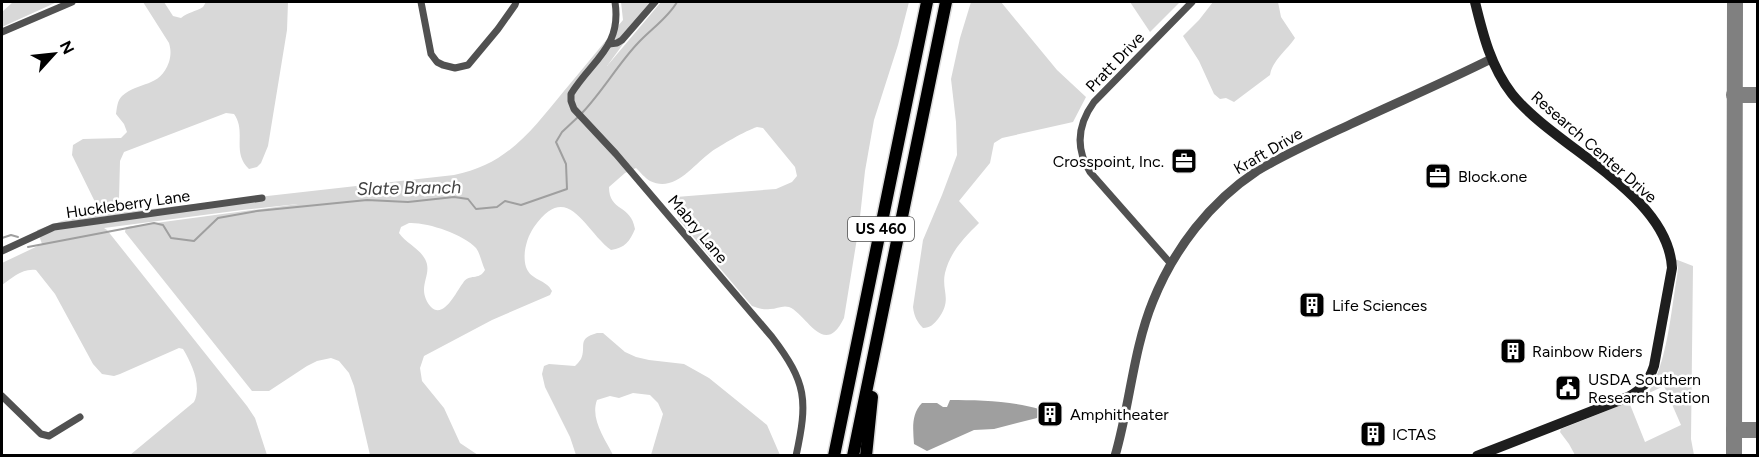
<svg xmlns="http://www.w3.org/2000/svg" width="1759" height="457" viewBox="0 0 1759 457" font-family="Figtree,sans-serif">
  <style>
    .green { fill: #d8d8d8; fill-rule: evenodd }
    .water { fill: #9f9f9f }
    .lines { fill: none; stroke-linecap: round; stroke-linejoin: round }
    .stream { stroke: #9f9f9f; stroke-width: 2 }
    .taxiway { stroke: #808080; stroke-width: 16 }
    .motorway-casing { stroke: #dbdbdb; stroke-width: 15 }
    .minor { stroke: #515151; stroke-width: 7 }
    .tertiary { stroke: #515151; stroke-width: 9 }
    .secondary { stroke: #1e1e1e; stroke-width: 10 }
    .motorway { stroke: #000; stroke-width: 12 }
    .labels { text-anchor: middle; dominant-baseline: central; stroke-width: 5; stroke-linejoin: round; paint-order: stroke }
    .shield { fill: #fff; stroke: #4c4c4c; stroke-width: 1.5 }
    .shield-label { font-size: 15px; font-weight: bold; fill: #000 }
    .street-label { font-size: 16px; fill: #000; stroke: #fff }
    .poi-label { font-size: 16px; fill: #000; stroke: #fff; text-anchor: start }
    .water-label { font-size: 18px; font-style: italic; fill: #404040; stroke: #fff }
  </style>
  <rect width="100%" height="100%" fill="#fff"/>
  <g class="green">
    <polygon points="13,2 57,2 2,27 2,12"/>
    <path d="M143 2H164L173 16 181 18C188 12 195 12 203 7L206 2H288L287 30 268 146 261 163 257 167 249 169C231 152 247 132 234 114L226 113 124 152 120 161 119 199 116 203 99 206 96 204 72 155 73 145 83 139 121 138 127 132 124 124 116 114C117 108 117 101 122 96 139 81 160 88 169 62 171 55 171 50 169 43Z"/>
    <path d="M621 2H654L607 66 661 2H909L898 45 874 120 865 171 859 226 844 318C824 359 807 314 789 307 782 305 777 309 770 309 763 310 758 308 752 306L679 220 673 206 672 201 676 197 776 189 792 182 797 176 795 167 763 128 757 127C745 131 721 145 711 152 693 165 675 193 650 181 645 178 640 172 636 168L625 173 609 187C609 212 631 204 635 229 630 241 625 248 611 250 584 230 568 179 534 227 527 237 522 254 526 267 531 281 546 279 552 291L550 295 492 320 424 356 420 368 422 381 444 408 460 443 478 455H370L354 386 349 373 339 361 331 358 317 361 307 366 269 391H252L125 232 126 227 298 204 242 210 104 228 107 230 247 406 255 418 267 455H130L194 402C202 386 192 364 183 349L179 348 120 374 114 376 102 374 93 364 55 294 36 270C22 268 12 278 2 285V263L42 244 37 230 62 221 89 216 454 175C507 165 532 130 564 91 584 67 603 44 623 20ZM409 223C427 222 463 234 476 248 480 253 482 264 485 270 479 281 469 273 463 283 457 290 444 320 431 307 427 303 424 296 424 290 424 279 431 270 425 259 419 248 406 243 399 233L401 227Z"/>
    <path d="M971 2H1001L1057 70 1086 97 1073 122 1002 138 994 143 990 163 959 201 979 223C964 238 950 252 945 273 941 291 953 299 938 319 934 324 930 328 923 328 917 322 914 316 913 307L923 240 942 195 957 155 956 122 951 79 960 38Z"/>
    <polygon points="1130,2 1180,2 1150,32"/>
    <path d="M1213 2H1278L1281 17 1295 38C1287 50 1272 61 1270 75L1234 102 1226 98 1220 99 1214 94 1199 61 1183 36 1199 20Z"/>
    <path d="M1675 259 1693 266 1691 439 1694 455H1575L1569 444 1560 432 1561 429 1629 402 1645 442 1681 425 1664 386 1647 394C1667 366 1671 311 1677 276L1678 268Z"/>
    <path d="M597 333H603L625 352 636 357 649 360 684 364 709 378 767 425 780 455H651L663 414 658 403 650 395 633 393 619 398 610 396 597 400C590 419 605 439 613 455H576L570 437 545 387 542 374 544 366 549 364 575 366C577 364 579 362 581 359 587 346 576 339 597 333Z"/>
  </g>
  <path class="water" d="M950 400C978 400 1013 401 1039 409V414L1037 418 994 429 974 430 927 451 914 444C913 429 911 414 922 403H937L943 407H947Z"/>
  <g class="lines">
    <g class="stream">
      <path d="M582 113C603 91 618 64 638 43 651 29 668 18 677 2"/>
      <polyline points="2,238 11,235 18,237"/>
      <polyline points="28,247 154,223 163,225 171,238 194,241 218,218 257,211 367,200 408,202 454,197 468,199 476,209 497,207 505,201 521,205 567,189 566,164 556,142 562,132 578,117"/>
    </g>
    <g class="taxiway">
      <polyline points="1734,95 1758,95"/>
      <polyline points="1734,430 1758,430"/>
      <polyline points="1734,456 1735,2"/>
    </g>
    <g class="motorway-casing">
      <g id="motorway">
        <polyline points="834,456 927,2"/>
        <polyline points="853,456 946,2"/>
        <polyline points="866,456 872,397"/>
      </g>
    </g>
    <g class="minor">
      <polyline points="421,2 431,54 437,62 443,65 455,68 468,65 498,29 515,5 516,2"/>
      <path d="M615 2C622 47 592 60 571 94V101L574 109 616 154 772 337C807 383 808 400 796 456"/>
      <polyline points="2,32 72,2"/>
      <polyline points="609,44 617,43 622,40 655,2"/>
      <polyline points="2,251 54,227 262,198"/>
      <path d="M1171 264 1090 172C1075 148 1078 124 1094 102L1192 2"/>
      <polyline points="2,396 41,434 49,436 80,417"/>
    </g>
    <path class="tertiary" d="M1115 456C1130 405 1133 350 1153 301 1174 249 1210 202 1257 171 1287 153 1319 139 1351 124 1398 102 1445 82 1491 59"/>
    <path class="secondary" d="M1475 2C1483 35 1491 67 1512 94 1555 148 1668 193 1672 268L1654 366C1649 381 1642 390 1628 397L1477 456"/>
    <use href="#motorway" class="motorway"/>
  </g>
  <defs>
    <g id="office-square" transform="scale(1.35)"><rect x="-9" y="-9" width="18" height="18" rx="4" fill="#000" stroke="#fff"/><path d="M-6-3h4V-5.5h4V-3h4V5H-6ZM-1-4.5V-3h2v-1.5ZM-6 0V1H6V0Z" fill="#fff"/></g>
    <g id="building-square" transform="scale(1.35)"><rect x="-9" y="-9" width="18" height="18" rx="4" fill="#000" stroke="#fff"/><path d="M-4-6H4V6H1V3H-1V6H-4ZM-2.5-4.3h1.7v1.8h-1.7ZM.8-4.3h1.7v1.8H.8ZM-2.5-1h1.7V.8h-1.7ZM.8-1h1.7V.8H.8Z" fill="#fff"/></g>
    <g id="civic-square" transform="scale(1.35)"><rect x="-9" y="-9" width="18" height="18" rx="4" fill="#000" stroke="#fff"/><path d="M-.6-6.5H3V-4.5H.6V-3L4-1V1h2V6H-6V1h2V-1L-.6-3ZM-1.2 2.5V6h2.4V2.5Z" fill="#fff"/></g>
  </defs>
  <g fill-rule="evenodd">
    <use href="#office-square" x="1184" y="161"/>
    <use href="#office-square" x="1438" y="176"/>
    <use href="#building-square" x="1312" y="305"/>
    <use href="#building-square" x="1513" y="351"/>
    <use href="#civic-square" x="1568" y="388"/>
    <use href="#building-square" x="1050" y="414"/>
    <use href="#building-square" x="1373" y="434"/>
  </g>
  <g class="labels">
    <rect class="shield" x="848" y="217" width="66" height="24" rx="4.5"/>
    <g class="shield-label">
      <text x="881" y="229">US 460</text>
    </g>
    <g class="street-label">
      <text transform="translate(1115 62) rotate(-46)">Pratt Drive</text>
      <text transform="translate(1594 147) rotate(41)">Research Center Drive</text>
      <text transform="translate(1268 151) rotate(-30)">Kraft Drive</text>
      <text transform="translate(128 204) rotate(-8)">Huckleberry Lane</text>
      <text transform="translate(698 229) rotate(50)">Mabry Lane</text>
    </g>
    <g class="poi-label">
      <text x="1164" y="161" text-anchor="end">Crosspoint, Inc.</text>
      <text x="1458" y="176">Block.one</text>
      <text x="1332" y="305">Life Sciences</text>
      <text x="1532" y="351">Rainbow Riders</text>
      <text x="1588" y="379">USDA Southern<tspan x="1588" dy="18">Research Station</tspan></text>
      <text x="1070" y="414">Amphitheater</text>
      <text x="1392" y="434">ICTAS</text>
    </g>
    <g class="water-label">
      <text transform="translate(409 188) rotate(-1)">Slate Branch</text>
    </g>
  </g>
  <rect width="1759" height="457" fill="none" stroke="#000000" stroke-width="6"/>
  <g transform="translate(54 54) rotate(63)" stroke="#ffffff" stroke-width="4.5" paint-order="stroke">
  <path d="M0-4.5L10 22L0 15L-10 22Z" fill="#000000"/>
  <text y="-9" font-size="16" font-weight="bold" text-anchor="middle" fill="#000000">N</text>
  </g>
</svg>
